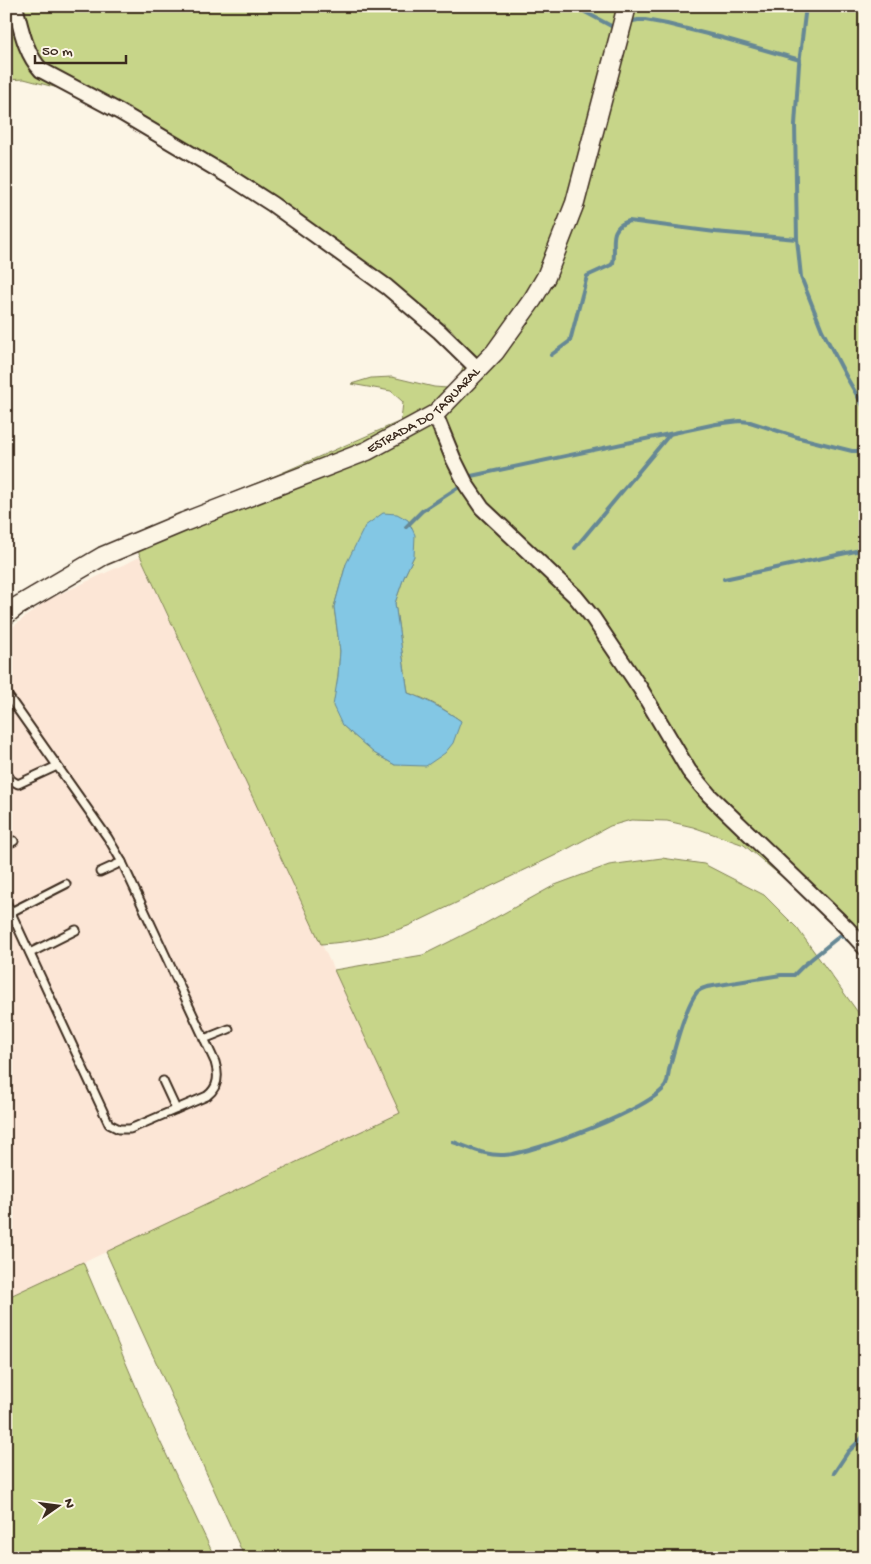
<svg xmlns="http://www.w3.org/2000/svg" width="871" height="1564" viewBox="0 0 871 1564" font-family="'Gochi Hand',sans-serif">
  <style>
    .built { fill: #fce6d6 }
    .green { fill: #c7d589; stroke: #818054; fill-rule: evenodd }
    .water { fill: #83c7e4; stroke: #668895 }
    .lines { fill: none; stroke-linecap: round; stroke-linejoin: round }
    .stream { stroke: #668895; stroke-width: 4 }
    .service-casing { stroke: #3b2a1e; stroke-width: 11 }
    .minor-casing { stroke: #3b2a1e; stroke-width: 18 }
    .tertiary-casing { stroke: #3b2a1e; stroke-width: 21 }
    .service { stroke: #fcf5e5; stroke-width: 7 }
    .minor { stroke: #fcf5e5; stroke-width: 14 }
    .tertiary { stroke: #fcf5e5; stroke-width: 18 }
    .labels { text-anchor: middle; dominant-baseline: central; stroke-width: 4; stroke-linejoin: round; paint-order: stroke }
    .street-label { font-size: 14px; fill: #3b2a1e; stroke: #fcf5e5 }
  </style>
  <rect width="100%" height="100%" fill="#fcf5e5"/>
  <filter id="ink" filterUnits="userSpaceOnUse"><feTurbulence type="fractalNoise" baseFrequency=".02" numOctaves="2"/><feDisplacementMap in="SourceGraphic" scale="10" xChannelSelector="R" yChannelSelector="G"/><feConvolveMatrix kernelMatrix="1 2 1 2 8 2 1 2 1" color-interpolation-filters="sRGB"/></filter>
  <g filter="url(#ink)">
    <polygon class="built" points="140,557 401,1113 215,1202 6,1298 6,632 47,600"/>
    <g class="green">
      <path d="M6 6H865V959L825 913 744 845 693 827 667 821 631 820 610 826 556 855 408 926C379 937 352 942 321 944L131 536 165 520 277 475 401 421 403 402 391 391 351 384 371 378 392 377 434 387 447 388 453 385 461 373 467 355 465 346 451 329 346 248 295 226 92 97 24 79 6 80ZM414 556 404 577 395 603 408 693C428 699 444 709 461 721L395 765 374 753 342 725 338 676 340 651 334 607 346 564Z"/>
      <polygon points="662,858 704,864 764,895 797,928 865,1022 865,1558 245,1558 106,1252 400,1113 334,970 423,955 477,928 555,885 609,865"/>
      <polygon points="83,1262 151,1422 215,1558 6,1558 6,1298"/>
    </g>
    <path class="water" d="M383 513 397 514 408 520 415 535 414 556 404 577 395 603 408 693C427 700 444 709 461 721L453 743 445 753 426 766 395 765 374 753 342 725 333 706 338 676 340 651 334 607 346 564 365 526Z"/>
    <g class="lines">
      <g class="stream">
        <polyline points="580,6 585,12 613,27 617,26"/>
        <polyline points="806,6 799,64 795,125 797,239 801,277 822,330 847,378 865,409"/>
        <polyline points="628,22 638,20 645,20 667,24 723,38 800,60"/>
        <path d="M551 355 570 341 587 276 611 265 613 263C617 246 606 228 629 221L715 232 797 239"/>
        <polyline points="467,480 471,476 716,424 740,421 750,422 800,438 852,451 865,451"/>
        <polyline points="406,527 422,511 462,485"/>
        <polyline points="575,548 670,434"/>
        <polyline points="724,579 865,549"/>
        <polyline points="859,951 865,957"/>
        <path d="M453 1142C471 1148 485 1156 504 1155 532 1154 654 1108 666 1085 668 1080 668 1075 669 1070 674 1050 685 1007 697 992 700 989 704 988 707 987L781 975H794L804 965 841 935 851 942"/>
        <polyline points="834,1473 848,1452 865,1435"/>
      </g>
      <g class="service-casing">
        <g id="service">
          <path d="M6 693 108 838 122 862 215 1062C219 1075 219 1087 207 1096L130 1129H119L109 1124 6 902"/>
          <polyline points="6,772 11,780 18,784 57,766"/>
          <polyline points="6,845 14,841"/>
          <polyline points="100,872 122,862"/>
          <polyline points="11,912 66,884"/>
          <polyline points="30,953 76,930"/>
          <polyline points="204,1039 229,1029"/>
          <polyline points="163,1081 176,1109"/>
        </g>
      </g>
      <g class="minor-casing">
        <g id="minor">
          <path d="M15 6C21 28 25 53 41 70L120 112 230 177 272 204 387 287 440 332 479 370"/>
          <polyline points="435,414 453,458 467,486 482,508 575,596 593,618 640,688 689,771 709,795 847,928 865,948"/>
        </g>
      </g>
      <g class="tertiary-casing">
        <g id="tertiary">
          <path id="s1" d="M6 615 16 607 103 556 184 522 367 451 435 414 495 352 533 299 546 277 575 203 627 6"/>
        </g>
      </g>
      <use href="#service" class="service"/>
      <use href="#minor" class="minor"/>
      <use href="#tertiary" class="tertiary"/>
    </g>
  </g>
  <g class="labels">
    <g class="street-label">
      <text stroke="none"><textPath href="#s1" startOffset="468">ESTRADA DO TAQUARAL</textPath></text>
    </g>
  </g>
  <rect width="871" height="1564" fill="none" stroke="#fcf5e5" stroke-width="25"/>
  <rect x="12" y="12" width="846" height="1539" fill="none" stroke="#3b2a1e" stroke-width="2" filter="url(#ink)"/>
  <g transform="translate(58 1506) rotate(76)" stroke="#fcf5e5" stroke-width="4" paint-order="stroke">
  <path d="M0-4L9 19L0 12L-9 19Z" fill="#3b2a1e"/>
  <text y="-8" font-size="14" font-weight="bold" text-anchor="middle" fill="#3b2a1e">N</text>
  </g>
  <path d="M35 55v8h91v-8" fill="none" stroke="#3b2a1e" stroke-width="2.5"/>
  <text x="42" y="55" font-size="15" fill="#3b2a1e" stroke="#fcf5e5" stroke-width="4" paint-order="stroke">50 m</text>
</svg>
